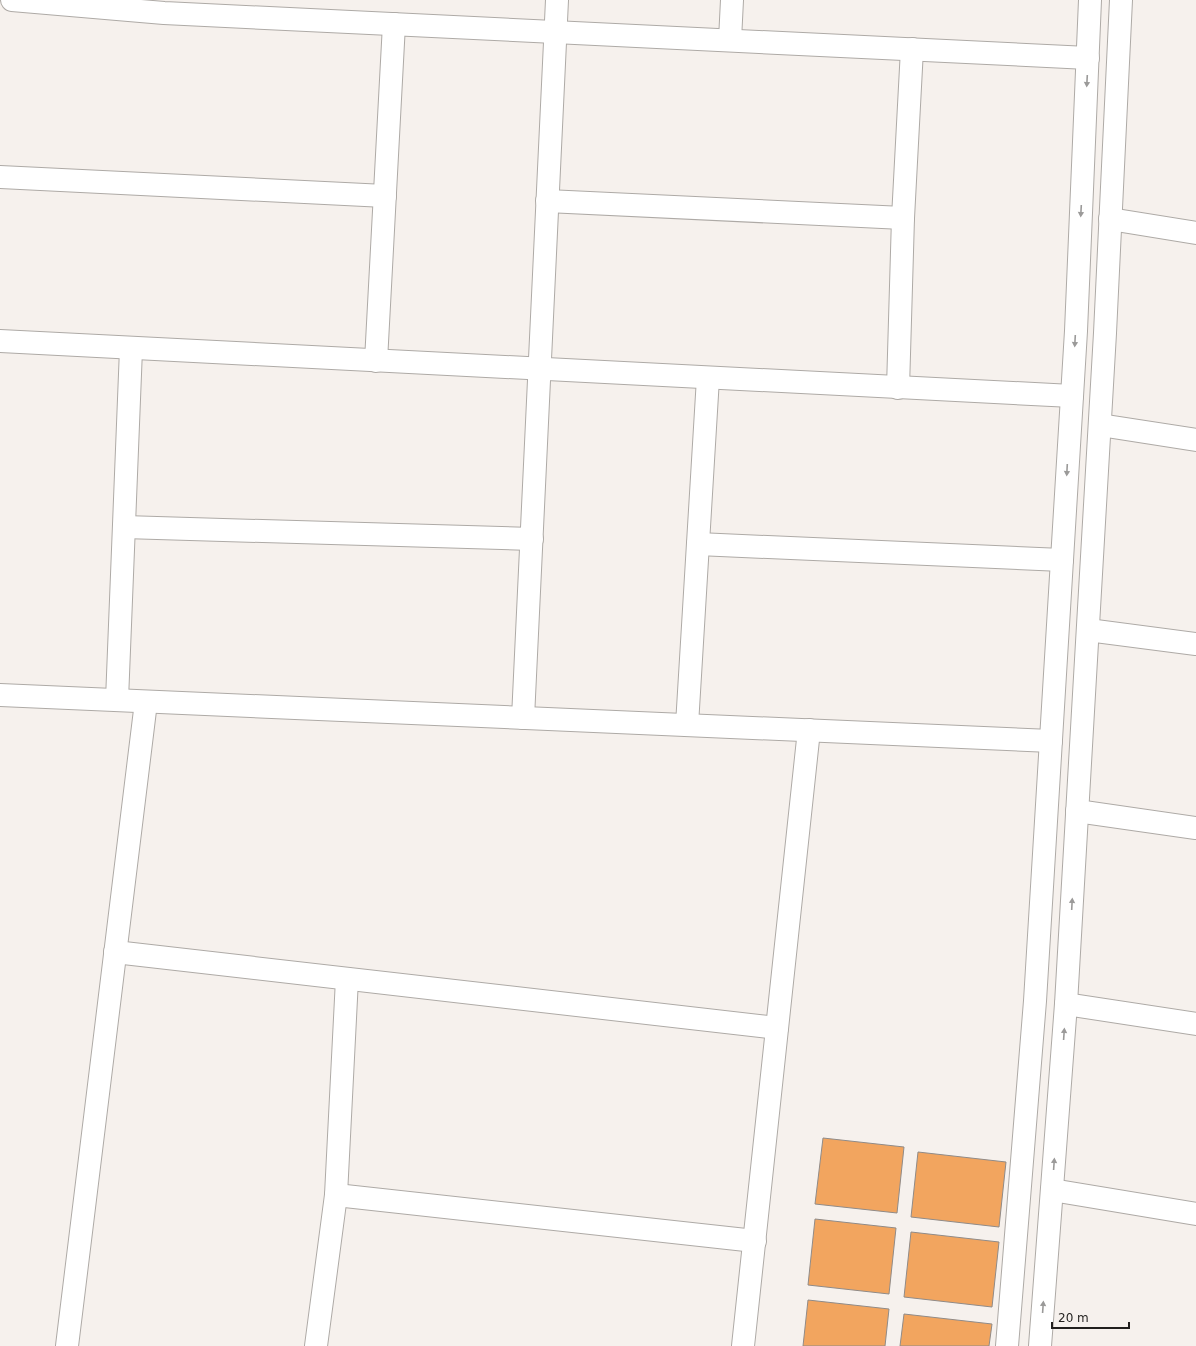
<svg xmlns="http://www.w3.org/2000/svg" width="1196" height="1346" viewBox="0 0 1196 1346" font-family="'DejaVu Sans',sans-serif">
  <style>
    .building { fill: #f2a55f; stroke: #908b88 }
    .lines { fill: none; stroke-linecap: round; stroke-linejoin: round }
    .street-casing { stroke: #aeaaa6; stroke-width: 24 }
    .secondary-casing { stroke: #aeaaa6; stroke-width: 24 }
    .street { stroke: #fff; stroke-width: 22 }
    .secondary { stroke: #fff; stroke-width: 22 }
    .oneway { fill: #9b9a99 }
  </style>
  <rect width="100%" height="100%" fill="#f6f1ed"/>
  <g class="building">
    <polygon points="823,1138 904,1147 897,1213 815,1204"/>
    <polygon points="918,1152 1006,1162 999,1227 911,1217"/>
    <polygon points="815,1219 896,1228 889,1294 808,1285"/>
    <polygon points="911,1232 999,1242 992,1307 904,1297"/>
    <polygon points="808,1300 889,1309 885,1346 803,1346"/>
    <polygon points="904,1314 992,1324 989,1346 900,1346"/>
  </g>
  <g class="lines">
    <g class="street-casing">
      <g id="street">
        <polyline points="12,0 164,13 1088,58"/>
        <polyline points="730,40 732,0"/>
        <polyline points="0,177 385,196"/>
        <polyline points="547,201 903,218"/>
        <polyline points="1110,219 1196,233"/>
        <polyline points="0,341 1072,396"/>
        <polyline points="376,361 394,24"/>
        <polyline points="898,388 903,218 912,49"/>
        <polyline points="1100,425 1196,440"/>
        <polyline points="124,527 532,539"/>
        <polyline points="698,544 1062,560"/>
        <polyline points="1088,630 1196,644"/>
        <polyline points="0,695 1051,741"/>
        <polyline points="117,700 131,349"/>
        <polyline points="523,718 557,0"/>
        <polyline points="687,725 708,378"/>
        <polyline points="1077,811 1196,828"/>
        <polyline points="115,952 777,1028"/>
        <polyline points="1066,1004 1196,1024"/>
        <polyline points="1052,1190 1196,1214"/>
        <polyline points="336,1195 755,1241"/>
        <polyline points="67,1346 146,702"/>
        <polyline points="316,1346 336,1195 347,979"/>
        <polyline points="743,1346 809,730"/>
      </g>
    </g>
    <g class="secondary-casing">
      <g id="secondary">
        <polyline points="1007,1346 1035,1001 1076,331 1090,0"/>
        <polyline points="1040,1346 1066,1004 1105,333 1121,0"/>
      </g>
    </g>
    <use href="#street" class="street"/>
    <use href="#secondary" class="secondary"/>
  </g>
  <defs><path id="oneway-solid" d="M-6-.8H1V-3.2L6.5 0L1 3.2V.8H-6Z"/></defs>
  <g class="oneway">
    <use href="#oneway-solid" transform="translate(1087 81) rotate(93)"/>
    <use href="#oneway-solid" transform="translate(1081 211) rotate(93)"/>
    <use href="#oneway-solid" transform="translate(1075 341) rotate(93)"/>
    <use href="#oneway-solid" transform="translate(1067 470) rotate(93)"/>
    <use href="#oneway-solid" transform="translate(1072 904) rotate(-87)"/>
    <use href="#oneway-solid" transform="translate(1064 1034) rotate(-86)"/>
    <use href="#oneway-solid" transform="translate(1054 1164) rotate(-86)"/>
    <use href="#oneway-solid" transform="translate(1043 1307) rotate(-86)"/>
  </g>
  <path d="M1052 1322v6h77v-6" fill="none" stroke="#211f1d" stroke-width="2"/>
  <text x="1058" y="1322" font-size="12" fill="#211f1d" stroke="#f6f1ed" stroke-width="3" paint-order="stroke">20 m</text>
</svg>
